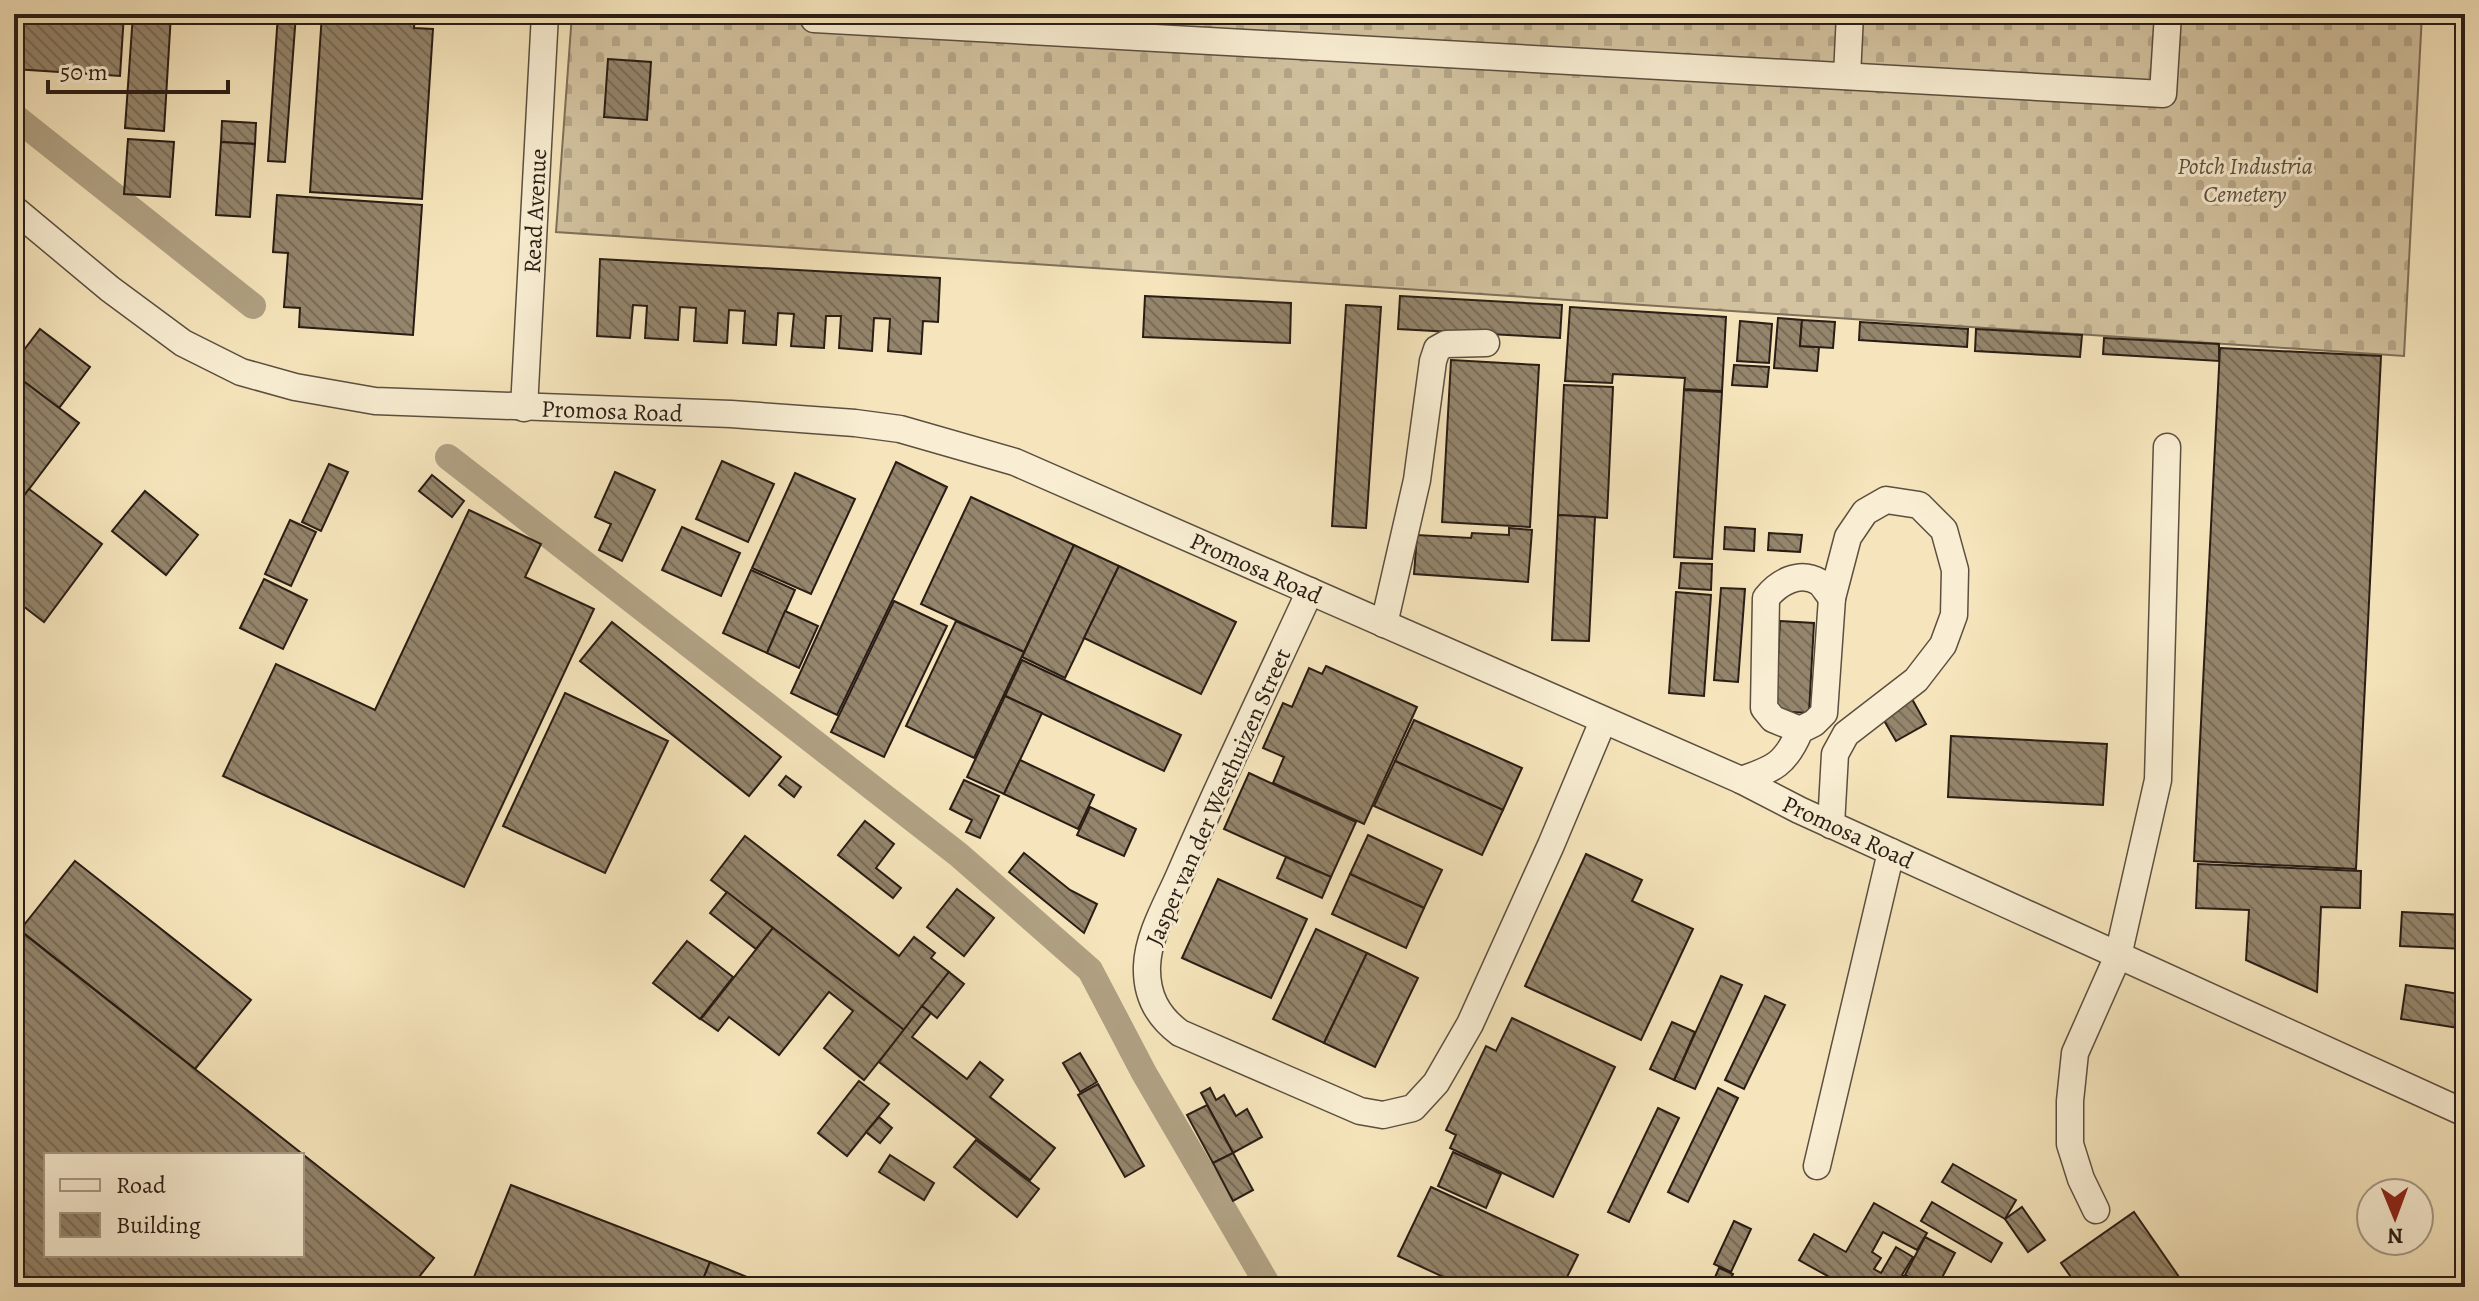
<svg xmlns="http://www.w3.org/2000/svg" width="2479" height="1301" viewBox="0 0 2479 1301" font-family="Alegreya,serif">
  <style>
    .cemetery { fill: url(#cemetery-stones); stroke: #7e705a; stroke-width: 2 }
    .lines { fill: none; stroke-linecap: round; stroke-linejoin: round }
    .canal { stroke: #b0a183; stroke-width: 26 }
    .building { fill: url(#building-back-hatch); stroke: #291d15; stroke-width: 2; fill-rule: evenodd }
    .minor-casing { stroke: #5c4f3f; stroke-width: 29 }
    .minor { stroke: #f9eed3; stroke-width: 26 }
    .labels { text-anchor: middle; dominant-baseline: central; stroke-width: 6; stroke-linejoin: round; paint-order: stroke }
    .park-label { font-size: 24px; font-style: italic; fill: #5c4f3f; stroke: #f9eed3 }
    .street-label { font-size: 24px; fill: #291d15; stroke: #f9eed3 }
  </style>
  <defs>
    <pattern id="cemetery-stones" width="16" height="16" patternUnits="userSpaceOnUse" patternTransform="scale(2)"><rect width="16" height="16" fill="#d3c3a0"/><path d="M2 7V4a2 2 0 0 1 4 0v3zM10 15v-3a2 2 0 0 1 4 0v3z" fill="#b5a789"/></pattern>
    <pattern id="building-back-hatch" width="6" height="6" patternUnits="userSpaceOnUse" patternTransform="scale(2)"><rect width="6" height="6" fill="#94856c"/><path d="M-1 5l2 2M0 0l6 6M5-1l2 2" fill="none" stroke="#796c58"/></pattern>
  </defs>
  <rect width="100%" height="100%" fill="#f6e5bc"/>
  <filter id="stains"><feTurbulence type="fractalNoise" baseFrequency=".0025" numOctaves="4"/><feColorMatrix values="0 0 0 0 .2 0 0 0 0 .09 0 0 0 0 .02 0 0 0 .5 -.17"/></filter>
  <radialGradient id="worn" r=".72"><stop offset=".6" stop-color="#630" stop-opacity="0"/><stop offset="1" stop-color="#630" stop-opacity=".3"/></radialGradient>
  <polygon class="cemetery" points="572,14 2422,14 2404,356 556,232"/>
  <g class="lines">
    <g class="canal">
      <polyline points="14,116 253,306"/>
      <polyline points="448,457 959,855 1090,970 1144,1073 1269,1287"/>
    </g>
  </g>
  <g class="building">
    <polygon points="14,14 124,14 120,76 14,69"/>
    <polygon points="133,14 171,14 164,131 125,128"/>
    <polygon points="278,14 296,14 285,162 268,161"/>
    <polygon points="322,14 415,14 414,28 433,29 422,199 310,192"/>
    <polygon points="608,59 651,62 647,120 604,117"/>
    <polygon points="222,121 256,123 255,144 221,142"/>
    <polygon points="128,139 174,142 170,197 124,194"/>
    <polygon points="221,142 255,144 250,217 216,215"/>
    <polygon points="277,195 422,205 413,335 299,327 300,308 284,307 288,253 273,252"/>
    <polygon points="600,259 940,278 938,322 923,321 921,354 888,351 890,319 874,318 872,351 839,348 841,316 826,316 824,348 791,346 794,314 778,313 776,345 743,343 745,311 729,310 727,343 694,341 696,308 680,307 678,340 645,338 647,306 633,305 630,338 597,336"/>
    <polygon points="1145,296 1291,303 1290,343 1143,337"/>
    <polygon points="1400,296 1562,305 1560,338 1398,329"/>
    <polygon points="1346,305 1381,307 1366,528 1332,526"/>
    <polygon points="1570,307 1726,317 1722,391 1684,389 1685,378 1613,374 1612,383 1565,381"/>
    <polygon points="1778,318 1802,320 1800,346 1819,347 1817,371 1774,368"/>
    <polygon points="1802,320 1835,322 1833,348 1800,346"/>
    <polygon points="1740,321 1772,324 1769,363 1737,361"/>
    <polygon points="1860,322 1968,329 1967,347 1859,340"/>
    <polygon points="40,329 90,367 59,408 14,374 14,363"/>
    <polygon points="1976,329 2082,335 2080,357 1975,351"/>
    <polygon points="2104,338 2219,344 2219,361 2103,354"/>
    <polygon points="2220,348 2381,356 2356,869 2194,861"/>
    <polygon points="1451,360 1539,365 1530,527 1442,522"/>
    <polygon points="1734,365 1769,367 1767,387 1732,385"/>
    <polygon points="14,374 79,423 14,509"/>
    <polygon points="1564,385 1613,387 1607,518 1558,515"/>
    <polygon points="1684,390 1722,392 1712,559 1674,557"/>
    <polygon points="722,461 774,484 748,542 696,519"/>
    <polygon points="896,462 947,487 837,715 791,693"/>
    <polygon points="329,464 348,472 321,531 302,522"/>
    <polygon points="615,472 655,490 622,561 599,550 611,524 595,517"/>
    <polygon points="795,473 855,499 811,594 752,568"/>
    <polygon points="432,475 464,501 452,517 419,491"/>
    <polygon points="29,489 102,544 44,622 14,599 14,509"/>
    <polygon points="145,491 198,535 166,575 112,531"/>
    <polygon points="971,497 1074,545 1024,652 921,604"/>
    <polygon points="469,510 541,544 525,577 594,609 464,887 223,776 276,664 375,710"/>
    <polygon points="1558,515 1595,517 1589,641 1552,640"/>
    <polygon points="290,520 316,532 291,586 265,574"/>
    <polygon points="682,527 740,553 721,596 662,570"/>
    <polygon points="1725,527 1755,529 1754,551 1724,549"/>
    <polygon points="1509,528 1532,530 1528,582 1414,574 1417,535 1471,538 1472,533 1509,535"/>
    <polygon points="1769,533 1802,535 1800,552 1768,550"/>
    <polygon points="1074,545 1119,566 1065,678 1022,657"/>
    <polygon points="2465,559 2465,627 2460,627"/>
    <polygon points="1681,563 1712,564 1711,590 1679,588"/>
    <polygon points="1119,566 1236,622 1201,694 1084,638"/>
    <polygon points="751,570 795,590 767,653 723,633"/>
    <polygon points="264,579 307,600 283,649 240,628"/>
    <polygon points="1721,588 1745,589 1738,682 1714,680"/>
    <polygon points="1676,592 1711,595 1704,696 1669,693"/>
    <polygon points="894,601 947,626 884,757 831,732"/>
    <polygon points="785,611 818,626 799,668 767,653"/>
    <polygon points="956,621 1024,652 974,758 906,726"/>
    <polygon points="1780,621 1814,623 1809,713 1775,711"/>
    <polygon points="612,622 781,757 749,796 580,661"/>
    <polygon points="1022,660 1181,735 1164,771 1005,696"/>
    <polygon points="1326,666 1417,707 1364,824 1273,783 1284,757 1263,748 1283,703 1292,707 1309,668 1322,674"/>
    <polygon points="565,693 668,741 605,873 503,826"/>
    <polygon points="1005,696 1042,713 1004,794 967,777"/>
    <polygon points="1912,699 1926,724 1896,741 1882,717"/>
    <polygon points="1414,720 1522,768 1503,810 1395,761"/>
    <polygon points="1951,736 2107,744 2103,805 1948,797"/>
    <polygon points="1020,760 1094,795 1078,829 1004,794"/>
    <polygon points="1395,761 1503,810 1482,855 1374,806"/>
    <polygon points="1249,773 1356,822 1331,877 1224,829"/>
    <polygon points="786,776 801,787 794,797 779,785"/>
    <polygon points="964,780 999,796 980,838 966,832 972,820 950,809"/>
    <polygon points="1090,807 1136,829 1124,856 1077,835"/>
    <polygon points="865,821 894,844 876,868 901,888 893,898 838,855"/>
    <polygon points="1368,835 1442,870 1424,908 1350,874"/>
    <polygon points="745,836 899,956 914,937 935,953 931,958 949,972 904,1030 711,880"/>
    <polygon points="1024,853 1070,890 1097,904 1084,933 1009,872"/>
    <polygon points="1586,854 1642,880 1632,901 1693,929 1641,1040 1525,986"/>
    <polygon points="1286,857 1331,877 1322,898 1277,878"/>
    <polygon points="75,861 251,1000 195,1069 20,930"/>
    <polygon points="2198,864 2361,871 2360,908 2321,907 2317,992 2246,960 2249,910 2196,908"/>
    <polygon points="1350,874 1424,908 1406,948 1332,914"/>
    <polygon points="1218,879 1307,919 1271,998 1182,958"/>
    <polygon points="957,889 994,918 964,956 927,927"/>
    <polygon points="727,892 773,928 756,949 710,913"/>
    <polygon points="2402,912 2465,915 2465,949 2400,946"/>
    <path d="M14 926 434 1258 411 1287H14ZM46 1155H302V1255H46Z"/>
    <polygon points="773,928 904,1030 864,1080 824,1048 853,1011 829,992 779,1055 729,1017 718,1031 701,1019"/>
    <polygon points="1316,929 1367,953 1324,1043 1273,1019"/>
    <polygon points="687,941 733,977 700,1019 653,983"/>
    <polygon points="1367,953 1418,978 1375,1067 1324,1043"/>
    <polygon points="949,972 964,984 937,1018 922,1006"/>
    <polygon points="1721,976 1742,985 1695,1089 1674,1080"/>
    <polygon points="2406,985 2465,995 2465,1029 2401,1019"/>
    <polygon points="1765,996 1785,1005 1744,1089 1725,1080"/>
    <polygon points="922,1006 931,1013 912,1037 967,1079 980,1062 1003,1080 990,1097 1055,1148 1030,1180 879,1062"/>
    <polygon points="1512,1018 1615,1067 1553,1197 1450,1148 1456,1135 1446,1130 1486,1046 1496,1051"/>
    <polygon points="1672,1022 1695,1032 1674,1080 1650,1069"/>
    <polygon points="1080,1053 1097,1082 1080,1092 1063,1063"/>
    <polygon points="859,1081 889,1104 847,1156 818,1133"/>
    <polygon points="1098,1084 1144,1166 1125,1177 1078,1095"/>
    <polygon points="1210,1088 1216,1100 1224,1095 1236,1116 1247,1109 1262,1137 1233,1153 1201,1093"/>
    <polygon points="1718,1088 1738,1098 1688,1202 1668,1192"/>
    <polygon points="1207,1105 1233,1153 1213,1163 1187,1115"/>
    <polygon points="1658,1108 1679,1118 1629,1222 1608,1212"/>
    <polygon points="879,1117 892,1128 880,1143 866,1132"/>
    <polygon points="976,1140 1039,1189 1017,1217 954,1167"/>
    <polygon points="1453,1152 1501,1174 1486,1208 1438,1186"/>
    <polygon points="1233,1153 1253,1190 1233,1201 1213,1163"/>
    <polygon points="890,1155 934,1183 924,1200 879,1172"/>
    <polygon points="1953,1164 2016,1200 2005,1219 1942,1182"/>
    <polygon points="511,1185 710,1262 700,1287 470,1287"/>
    <polygon points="1431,1187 1578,1255 1562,1287 1465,1287 1398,1256"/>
    <polygon points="1932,1202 2002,1243 1991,1262 1921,1221"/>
    <polygon points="1874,1203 1927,1233 1917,1250 1883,1232 1872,1252 1881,1258 1874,1269 1881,1273 1896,1247 1913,1257 1902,1275 1923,1287 1826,1287 1831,1278 1799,1260 1814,1234 1846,1252"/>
    <polygon points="2022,1207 2045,1240 2028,1252 2005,1219"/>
    <polygon points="2134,1212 2186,1287 2078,1287 2061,1263"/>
    <polygon points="1734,1221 1751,1229 1731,1272 1714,1264"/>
    <polygon points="1925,1237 1955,1253 1937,1287 1928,1287 1905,1275"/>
    <polygon points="710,1262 757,1281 755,1287 700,1287"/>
    <polygon points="1719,1268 1733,1274 1727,1287 1713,1282"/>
  </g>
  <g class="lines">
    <g class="minor-casing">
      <g id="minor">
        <polyline points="814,14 814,19 2163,94 2168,14"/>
        <polyline points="1847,76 1850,14"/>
        <polyline points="14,209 110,289 183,343 241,372 295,387 375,401 731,414 855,423 900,429 1015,462 1741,780 1799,810 2465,1113"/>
        <polyline points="524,408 545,14"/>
        <path d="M1310 591C1267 685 1221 779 1180 874 1168 902 1148 935 1147 966 1146 995 1157 1016 1180 1033L1360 1111 1383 1115 1413 1108 1436 1083 1470 1024 1551 845 1603 721"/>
        <polyline points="1384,624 1417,480 1433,361 1437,349 1446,344 1486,343"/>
        <path d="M1800 730 1773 719 1764 708 1766 598C1778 583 1799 570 1819 582 1823 585 1828 594 1832 598"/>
        <path d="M1741 780C1774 769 1786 764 1800 730L1814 723 1824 713 1832 598 1848 537 1865 512 1886 500 1919 505 1944 530 1955 570 1954 615 1943 645 1916 680 1846 734 1835 754 1831 825"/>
        <polyline points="1817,1166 1891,852"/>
        <polyline points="2096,1210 2081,1179 2070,1144 2070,1101 2075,1053 2118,956 2158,780 2167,447"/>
      </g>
    </g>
    <use href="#minor" class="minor"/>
  </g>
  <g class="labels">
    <g class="park-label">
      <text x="2245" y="166">Potch Industria<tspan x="2245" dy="28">Cemetery</tspan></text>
    </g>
    <g class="street-label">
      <text transform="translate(535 211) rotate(-87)">Read Avenue</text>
      <text transform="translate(612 411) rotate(2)">Promosa Road</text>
      <text transform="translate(1256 568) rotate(24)">Promosa Road</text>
      <text transform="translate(1218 797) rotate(-66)">Jasper van der Westhuizen Street</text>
      <text transform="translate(1848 832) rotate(25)">Promosa Road</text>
    </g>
  </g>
  <rect width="2479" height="1301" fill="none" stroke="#f6e5bc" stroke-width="48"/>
  <rect x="16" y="16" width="2447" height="1269" fill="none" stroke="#291d15" stroke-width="4"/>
  <rect x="24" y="24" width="2431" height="1253" fill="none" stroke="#291d15" stroke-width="2"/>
  <rect x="44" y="1153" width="260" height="104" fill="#f9eed3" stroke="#a69a87" stroke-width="2"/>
  <rect x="60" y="1179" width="40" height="12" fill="#f9eed3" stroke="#a69a87" stroke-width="2"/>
  <text x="116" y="1193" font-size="24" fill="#291d15">Road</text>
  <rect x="60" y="1213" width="40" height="24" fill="url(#building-back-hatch)" stroke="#a69a87" stroke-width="2"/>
  <text x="116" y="1233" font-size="24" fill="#291d15">Building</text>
  <g transform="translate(2395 1217) rotate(179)"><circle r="38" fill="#f9eed3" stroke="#a69a87" stroke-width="2"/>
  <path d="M0-6L14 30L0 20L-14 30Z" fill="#8f2418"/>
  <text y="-12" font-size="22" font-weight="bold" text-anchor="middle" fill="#291d15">N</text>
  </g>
  <path d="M48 80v12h180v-12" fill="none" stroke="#291d15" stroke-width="4"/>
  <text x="60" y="80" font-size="24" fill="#291d15" stroke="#f9eed3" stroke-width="6" paint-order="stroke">50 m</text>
  <rect width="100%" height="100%" filter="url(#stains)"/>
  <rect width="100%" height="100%" fill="url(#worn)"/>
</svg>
